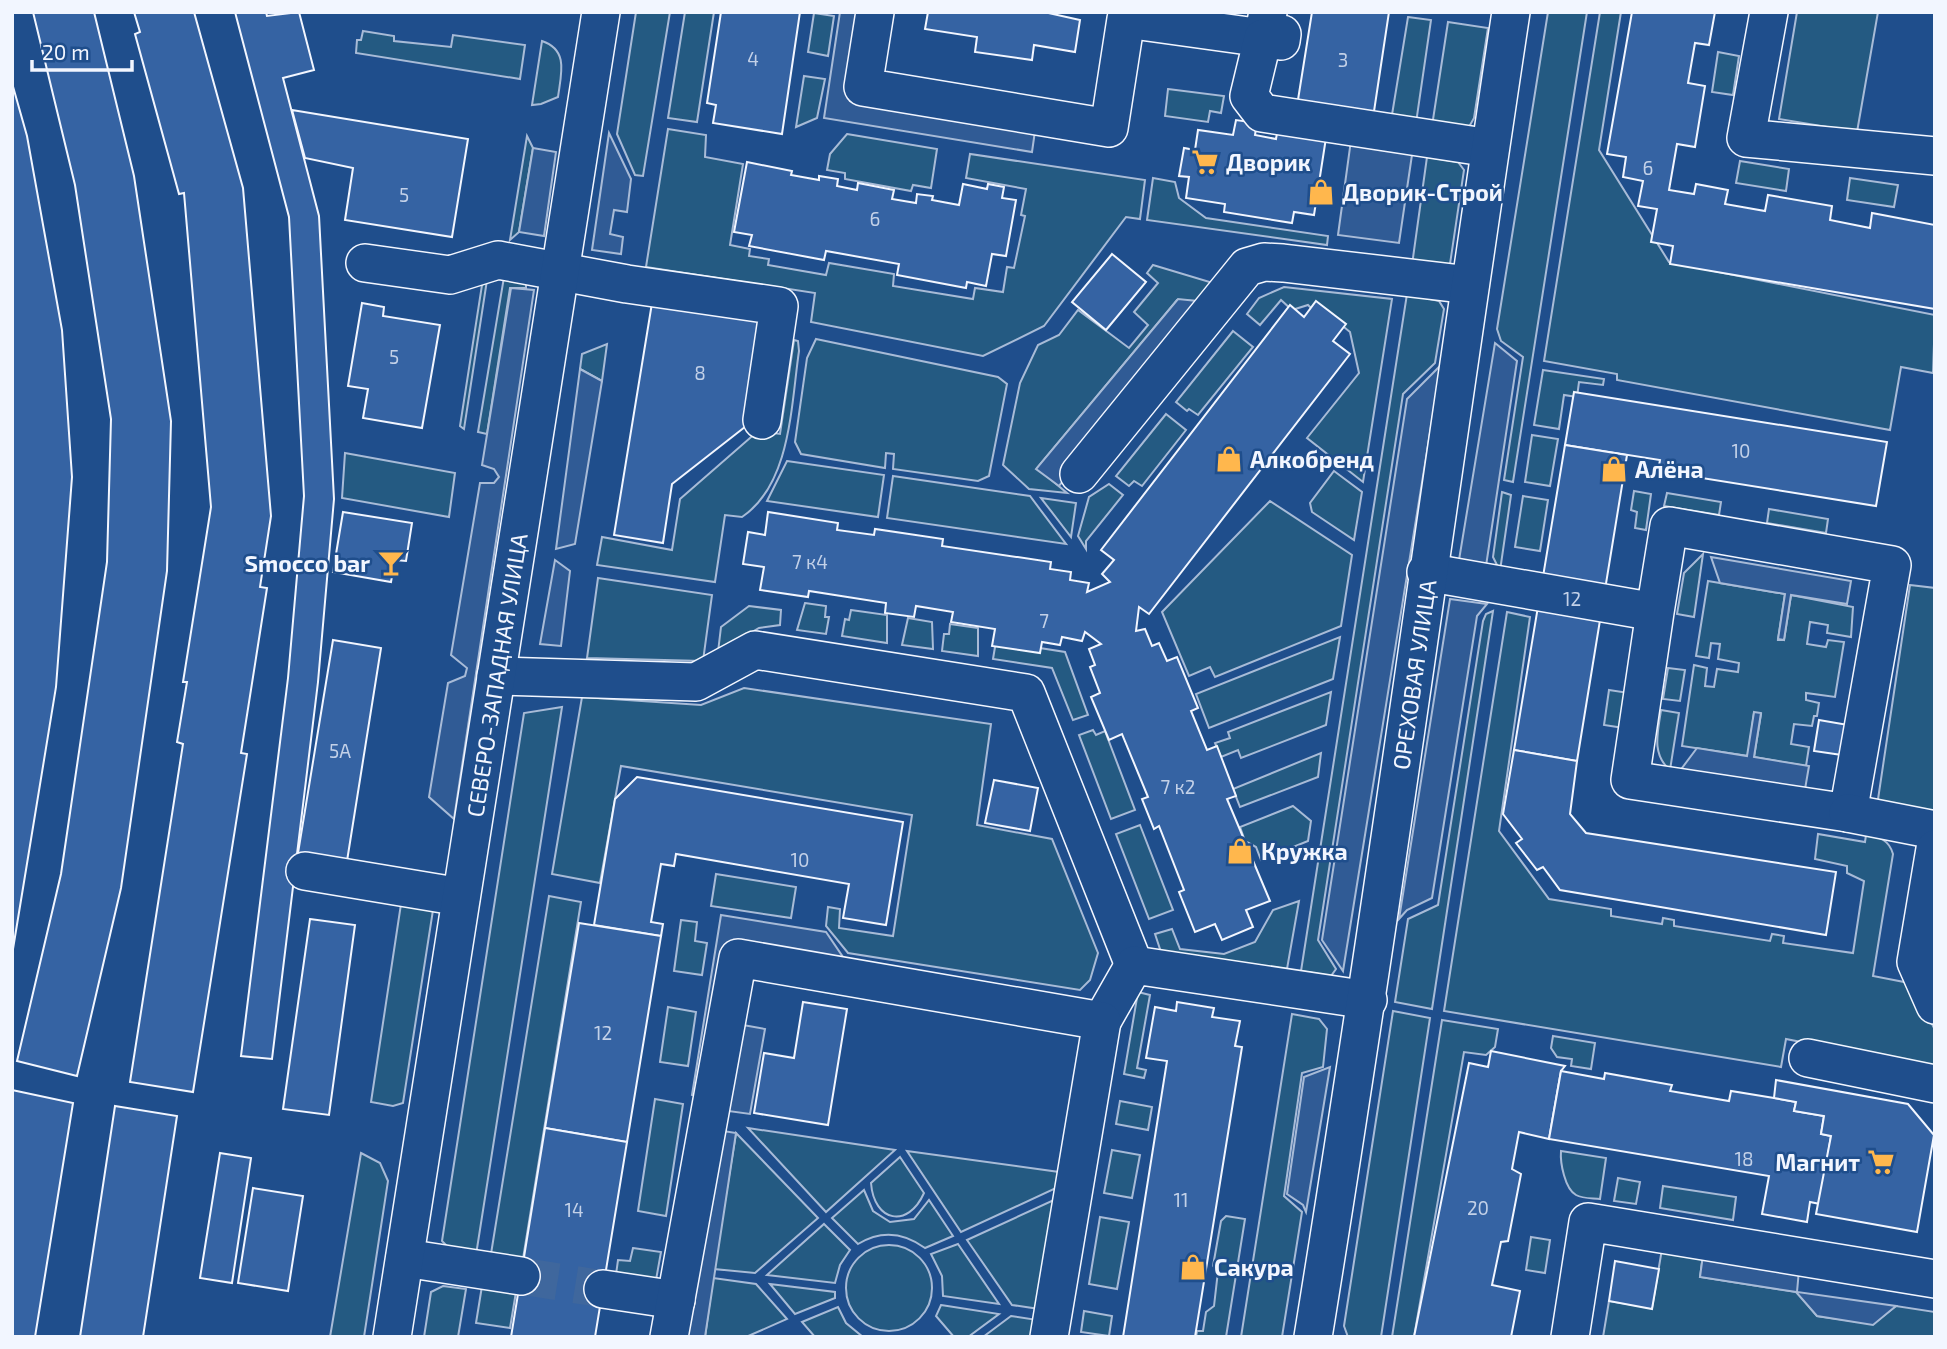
<svg xmlns="http://www.w3.org/2000/svg" width="1947" height="1349" viewBox="0 0 1947 1349" font-family="'Exo 2',sans-serif">
  <style>
    .green { fill: #245a82; stroke: #a8bbd7; stroke-width: 2 }
    .parking { fill: #305b95; stroke: #a8bbd7; stroke-width: 2 }
    .building { fill: #3563a3; stroke: #f2f6ff; stroke-width: 2 }
    .lines { fill: none; stroke-linecap: round; stroke-linejoin: round }
    .minor-tunnel { stroke: #3f679d; stroke-width: 37; stroke-dasharray: 37 18; stroke-linecap: butt }
    .minor-casing { stroke: #f2f6ff; stroke-width: 40 }
    .minor { stroke: #1f4e8c; stroke-width: 37 }
    .labels { text-anchor: middle; dominant-baseline: central; stroke-width: 5; stroke-linejoin: round; paint-order: stroke }
    .number-label { font-size: 19px; fill: #c3d1e8 }
    .poi-label { font-size: 23px; font-weight: bold; fill: #f2f6ff; stroke: #1f4e8c; text-anchor: start }
    .street-label { font-size: 23px; fill: #f2f6ff; stroke: #1f4e8c }
  </style>
  <rect width="100%" height="100%" fill="#1f4e8c"/>
  <g class="green">
    <polygon points="636,12 670,12 643,176 635,175 617,134"/>
    <polygon points="685,12 714,12 697,122 668,118"/>
    <polygon points="1548,12 1587,12 1513,482 1504,480 1523,357 1501,341 1497,329"/>
    <polygon points="1600,12 1621,12 1599,150 1669,262 1935,315 1933,373 1901,367 1890,430 1617,380 1617,374 1544,361"/>
    <polygon points="1797,12 1878,12 1857,132 1779,119"/>
    <polygon points="814,13 834,16 828,56 808,52"/>
    <polygon points="1408,17 1431,20 1415,130 1390,127"/>
    <polygon points="1448,22 1488,28 1474,118 1469,127 1432,126"/>
    <polygon points="363,31 394,36 394,41 451,47 453,35 525,45 520,79 356,53 357,40 361,40"/>
    <path d="M542 41C569 50 561 74 558 97L541 104 532 105Z"/>
    <polygon points="1718,52 1739,56 1733,95 1712,92"/>
    <polygon points="804,76 825,79 817,118 796,127"/>
    <polygon points="1168,89 1224,96 1221,113 1210,111 1208,122 1165,116"/>
    <polygon points="668,129 706,135 705,157 743,164 730,245 750,249 749,256 769,259 768,265 826,275 829,263 894,274 893,286 973,299 975,288 1003,292 1007,267 1014,268 1025,216 1021,215 1026,189 966,178 970,154 1145,180 1140,219 1126,217 1044,326 983,356 811,322 815,293 646,267"/>
    <polygon points="847,134 937,149 931,188 913,185 911,191 845,179 845,173 827,170 830,154"/>
    <polygon points="527,136 533,148 519,232 510,240"/>
    <polygon points="1427,157 1458,162 1464,170 1450,264 1412,265"/>
    <polygon points="1740,161 1789,169 1786,191 1736,183"/>
    <polygon points="1153,178 1175,182 1179,198 1206,218 1328,236 1327,245 1147,220"/>
    <polygon points="1850,178 1898,185 1894,207 1847,200"/>
    <polygon points="1153,265 1223,286 1197,301 1177,300 1037,468 1067,493 1029,489 1003,465 1020,383 1038,345 1059,335 1078,310 1129,348 1148,325 1134,312 1158,283 1147,273"/>
    <polygon points="504,277 526,280 526,288 510,288 487,434 478,432"/>
    <polygon points="487,280 464,429 460,426 482,285"/>
    <polygon points="1284,287 1392,299 1363,482 1307,438 1359,373 1350,332 1316,304 1311,308 1308,305 1292,310 1281,300 1260,325 1247,314 1259,298"/>
    <polygon points="1407,294 1439,301 1444,309 1435,363 1403,394 1318,940 1336,969 1331,976 1301,971"/>
    <polygon points="1233,331 1253,347 1198,415 1189,409 1187,411 1176,402"/>
    <polygon points="816,339 998,377 1007,384 989,476 978,481 893,469 894,454 886,453 885,468 801,454 795,442 807,358"/>
    <path d="M794 340 798 341 799 351C791 405 791 484 742 517L725 515 715 582 597 565 602 537 672 550 680 499 758 431 780 434Z"/>
    <polygon points="607,344 602,381 580,369 582,354"/>
    <polygon points="1543,370 1604,379 1603,385 1579,382 1577,397 1564,395 1559,429 1534,425"/>
    <polygon points="1166,414 1186,430 1142,486 1134,481 1129,486 1116,476"/>
    <polygon points="1532,435 1558,439 1550,486 1525,482"/>
    <polygon points="345,453 455,473 449,517 342,498"/>
    <polygon points="787,461 884,475 878,517 767,501"/>
    <polygon points="1334,471 1362,492 1354,540 1312,512 1310,503"/>
    <polygon points="893,476 1030,496 1066,544 887,518"/>
    <polygon points="1109,484 1123,495 1086,541 1086,549 1078,536 1089,497"/>
    <polygon points="1634,491 1651,494 1646,530 1635,528 1637,512 1631,510"/>
    <polygon points="1502,492 1511,495 1500,571 1493,557"/>
    <polygon points="1667,493 1721,502 1719,515 1664,506"/>
    <polygon points="1523,496 1548,500 1540,551 1515,547"/>
    <polygon points="1041,498 1076,503 1071,537"/>
    <polygon points="1270,501 1352,555 1341,626 1215,677 1210,667 1189,676 1162,612"/>
    <polygon points="1769,509 1828,519 1826,533 1767,523"/>
    <polygon points="1703,554 1694,617 1677,614 1684,573"/>
    <polygon points="598,578 712,595 703,661 587,658"/>
    <polygon points="1708,581 1785,594 1778,640 1784,640 1791,595 1853,607 1851,637 1827,633 1828,625 1810,622 1807,644 1826,647 1828,640 1844,642 1835,697 1806,693 1806,700 1819,703 1817,716 1814,716 1812,726 1794,724 1791,744 1809,747 1806,766 1754,757 1761,714 1754,713 1748,756 1682,746 1694,665 1707,668 1705,686 1714,687 1717,669 1738,672 1739,663 1718,659 1720,644 1711,643 1709,658 1696,656"/>
    <polygon points="1910,585 1935,588 1935,815 1877,806"/>
    <polygon points="805,603 826,606 825,617 829,617 826,634 797,630"/>
    <polygon points="749,606 781,610 780,625 759,628 718,652 721,627"/>
    <polygon points="851,610 887,615 887,643 842,636 845,619 849,620"/>
    <polygon points="1493,611 1432,1009 1395,1002 1408,919 1438,905 1483,621 1486,614"/>
    <path d="M1507 612 1530 617 1499 831 1549 899 1611 909V916L1662 924 1663 918 1674 920V926L1770 941 1772 934 1784 936 1783 943 1853 953 1864 881 1847 873V866L1815 859 1818 834 1865 842 1866 835C1880 837 1889 840 1893 854L1873 976 1909 983 1917 993 1935 1030V1069L1786 1039 1781 1067 1444 1011Z"/>
    <polygon points="908,618 932,622 933,649 902,645"/>
    <polygon points="950,624 978,628 978,656 942,651 944,634 949,634"/>
    <polygon points="1340,637 1333,679 1209,728 1196,694"/>
    <polygon points="996,641 1065,652 1088,715 1073,720 1052,668 993,659"/>
    <polygon points="1668,668 1685,670 1680,701 1663,699"/>
    <polygon points="744,688 991,724 977,825 1052,839 1098,953 1090,980 1080,990 848,953 826,926 828,907 840,909 839,928 893,936 912,815 621,766 600,883 552,874 582,697 701,705"/>
    <polygon points="1609,690 1629,693 1624,728 1604,725"/>
    <polygon points="1331,692 1326,725 1241,758 1238,750 1221,757 1215,743 1230,738 1228,732"/>
    <polygon points="562,707 476,1255 449,1248 442,1241 524,713"/>
    <path d="M1661 710 1679 713 1670 770C1651 754 1658 732 1661 710Z"/>
    <polygon points="1093,730 1096,735 1105,731 1135,810 1111,819 1079,735"/>
    <polygon points="1321,753 1318,777 1240,807 1233,789"/>
    <polygon points="1293,806 1311,821 1308,841 1261,860 1256,847 1245,841 1240,827"/>
    <polygon points="1140,825 1173,910 1149,919 1116,834"/>
    <polygon points="716,874 796,887 791,918 711,906"/>
    <polygon points="549,896 581,902 522,1265 490,1260"/>
    <polygon points="1299,901 1287,969 1161,952 1155,934 1172,929 1180,949 1224,954 1255,942 1273,910"/>
    <polygon points="401,904 433,910 403,1103 393,1106 371,1102"/>
    <polygon points="681,920 697,922 695,941 707,943 702,975 674,971"/>
    <polygon points="1138,992 1150,995 1137,1068 1146,1070 1144,1078 1124,1074"/>
    <polygon points="668,1007 696,1012 688,1066 660,1062"/>
    <polygon points="1393,1011 1430,1018 1381,1337 1348,1337 1344,1326"/>
    <polygon points="1292,1014 1319,1019 1327,1029 1323,1067 1302,1073 1284,1196 1302,1212 1282,1337 1241,1337"/>
    <polygon points="1442,1020 1498,1029 1495,1047 1486,1055 1464,1052 1414,1337 1392,1337"/>
    <polygon points="1553,1036 1595,1043 1591,1069 1571,1066 1572,1059 1557,1057 1551,1048"/>
    <polygon points="655,1099 683,1104 666,1216 638,1211"/>
    <polygon points="1120,1101 1152,1107 1148,1130 1116,1124"/>
    <polygon points="748,1128 895,1150 826,1212"/>
    <polygon points="736,1133 818,1218 755,1273 714,1269"/>
    <polygon points="1112,1150 1140,1155 1132,1198 1104,1193"/>
    <polygon points="907,1151 1059,1172 1069,1182 961,1232"/>
    <path d="M1561 1151 1606 1158 1600 1199C1593 1198 1583 1199 1576 1195 1565 1189 1560 1163 1561 1151Z"/>
    <polygon points="361,1153 380,1163 388,1181 364,1337 330,1337"/>
    <path d="M900 1157 924 1193C908 1229 874 1222 871 1183Z"/>
    <polygon points="1618,1178 1640,1182 1636,1204 1614,1201"/>
    <polygon points="1663,1186 1736,1197 1733,1220 1660,1208"/>
    <path d="M864 1190 873 1211 890 1222 914 1219 929 1200 953 1236 925 1248C903 1232 881 1230 858 1244L832 1218Z"/>
    <polygon points="1067,1194 1046,1310 1012,1305 967,1240"/>
    <polygon points="1226,1216 1245,1219 1226,1337 1196,1337 1197,1331 1203,1331 1206,1312 1214,1306 1218,1271 1213,1266 1221,1221"/>
    <polygon points="1100,1217 1129,1222 1117,1289 1089,1284"/>
    <polygon points="824,1224 850,1250 840,1265 835,1283 767,1275"/>
    <polygon points="1531,1237 1550,1240 1545,1273 1526,1270"/>
    <polygon points="958,1244 999,1304 943,1296 942,1276 931,1254"/>
    <circle cx="889" cy="1288" r="43"/>
    <polygon points="633,1248 661,1252 656,1280 615,1282 618,1260 630,1261"/>
    <polygon points="1662,1249 1703,1255 1700,1277 1797,1292 1817,1316 1873,1324 1896,1306 1935,1312 1935,1337 1603,1337 1609,1301 1652,1308"/>
    <polygon points="713,1278 756,1284 787,1319 746,1337 705,1337"/>
    <polygon points="770,1284 835,1292 835,1298 795,1314"/>
    <polygon points="443,1286 466,1289 458,1337 424,1337 431,1292"/>
    <polygon points="482,1286 516,1292 510,1328 476,1323"/>
    <polygon points="941,1305 999,1314 968,1337 954,1337 936,1316"/>
    <polygon points="838,1307 846,1323 863,1337 815,1337 802,1322"/>
    <polygon points="1084,1311 1112,1316 1109,1336 1081,1332"/>
    <polygon points="1011,1316 1044,1321 1041,1337 983,1337"/>
  </g>
  <g class="parking">
    <polygon points="840,12 864,12 850,101 1035,131 1032,152 824,118"/>
    <polygon points="609,133 631,179 627,212 614,210 610,234 623,237 621,254 592,250"/>
    <polygon points="1351,140 1413,148 1399,243 1338,235"/>
    <polygon points="533,148 556,152 544,236 519,232"/>
    <polygon points="511,288 534,290 454,819 429,797 448,683 465,676 467,668 451,655 480,483 494,483 499,477 494,469 482,465"/>
    <polygon points="1214,296 1059,486 1036,469 1178,299 1197,301"/>
    <polygon points="1495,343 1517,361 1486,566 1459,560"/>
    <polygon points="1441,365 1343,971 1322,940 1407,399"/>
    <polygon points="580,369 602,381 575,544 556,549"/>
    <polygon points="1711,557 1851,581 1847,604 1791,595 1784,640 1778,639 1785,594 1720,583"/>
    <polygon points="555,560 570,571 561,646 540,644"/>
    <polygon points="1450,599 1487,604 1477,616 1432,898 1407,910 1399,919"/>
    <polygon points="1754,712 1761,713 1754,757 1809,766 1804,795 1679,772 1697,748 1747,756"/>
    <polygon points="721,915 826,932 845,960 734,942 711,1098 692,1095"/>
    <polygon points="743,1025 765,1029 750,1114 728,1111"/>
    <polygon points="1330,1067 1306,1212 1303,1205 1287,1194 1304,1077"/>
    <polygon points="717,1130 736,1133 705,1337 684,1337"/>
    <polygon points="1703,1255 1799,1270 1797,1292 1896,1306 1873,1325 1817,1316 1796,1292 1700,1277"/>
  </g>
  <g class="building">
    <polygon points="33,12 94,12 134,176 171,421 167,571 121,888 77,1076 17,1061 61,874 107,562 111,419 75,185"/>
    <polygon points="134,12 194,12 243,188 271,516 260,587 267,588 241,753 247,754 193,1092 130,1082 183,744 177,742 187,682 183,682 211,507 184,193 179,194 135,34 140,32"/>
    <polygon points="235,12 266,12 267,16 299,12 314,70 283,78 319,216 334,499 318,682 272,1059 241,1056 288,678 304,496 289,217"/>
    <polygon points="721,12 800,12 782,134 713,123 716,105 707,103"/>
    <polygon points="928,12 1044,12 1080,20 1075,52 1034,45 1032,60 975,52 977,37 925,29"/>
    <polygon points="1312,12 1389,12 1373,118 1297,106"/>
    <polygon points="1632,12 1715,12 1709,45 1695,43 1688,83 1705,86 1695,147 1677,144 1669,190 1694,194 1696,184 1728,190 1725,204 1765,211 1768,195 1832,206 1830,220 1870,228 1872,213 1935,225 1935,309 1670,264 1673,246 1651,242 1657,209 1638,206 1643,181 1623,177 1626,157 1607,154"/>
    <polygon points="12,83 27,136 62,330 72,477 56,687 12,955"/>
    <polygon points="1282,105 1330,112 1314,215 1294,212 1292,223 1224,212 1225,204 1186,198 1189,177 1179,176 1184,148 1195,150 1198,130 1233,135 1236,120 1257,123 1255,135 1276,139"/>
    <polygon points="292,110 468,139 452,237 345,220 353,168 305,158"/>
    <polygon points="747,162 792,171 791,175 819,180 819,176 838,179 837,186 857,190 858,183 894,190 892,199 916,203 917,194 933,196 932,200 959,205 963,184 987,189 988,184 1004,187 1002,198 1016,200 1006,256 992,254 986,286 967,282 966,288 897,275 899,264 826,251 824,260 749,246 752,235 734,232"/>
    <polygon points="1112,254 1146,282 1106,330 1072,302"/>
    <polygon points="1316,301 1346,324 1333,341 1350,354 1149,614 1139,607 1136,631 1145,629 1152,646 1159,643 1167,661 1177,657 1198,708 1191,711 1207,750 1217,746 1236,796 1227,799 1270,901 1246,910 1253,927 1222,940 1215,924 1195,932 1179,892 1184,890 1159,826 1154,829 1142,799 1148,797 1122,734 1109,740 1091,697 1100,693 1090,667 1095,665 1089,649 1101,644 1085,632 1082,641 1062,637 1060,645 1042,642 1040,653 992,646 995,629 951,622 953,612 916,606 914,617 885,613 886,603 809,591 808,597 760,590 764,567 743,564 748,532 765,535 768,512 838,523 837,530 874,535 875,529 943,539 942,546 1051,562 1050,569 1071,572 1070,580 1089,583 1087,592 1110,582 1102,574 1114,560 1101,550 1290,305 1304,317"/>
    <polygon points="362,303 384,307 383,316 440,325 422,428 363,418 368,389 348,386"/>
    <polygon points="652,303 767,322 750,423 672,484 663,543 614,535"/>
    <polygon points="1574,392 1887,442 1876,506 1658,471 1660,460 1565,445"/>
    <polygon points="1565,445 1627,455 1577,761 1514,750"/>
    <polygon points="343,512 412,523 406,561 395,560 391,582 333,572"/>
    <polygon points="333,640 381,648 347,861 298,853"/>
    <polygon points="1819,720 1854,726 1849,756 1814,751"/>
    <polygon points="1514,750 1577,761 1570,814 1586,833 1836,872 1826,935 1560,890 1543,867 1537,870 1516,843 1522,839 1503,814"/>
    <polygon points="637,777 903,822 886,925 843,918 849,884 676,854 674,866 661,864 651,922 663,924 661,936 594,925 615,799"/>
    <polygon points="994,780 1038,788 1030,831 985,823"/>
    <polygon points="310,919 355,925 329,1115 283,1109"/>
    <polygon points="579,923 661,936 627,1142 545,1128"/>
    <polygon points="803,1002 847,1009 828,1125 754,1113 764,1053 794,1058"/>
    <polygon points="1177,1002 1214,1008 1212,1017 1240,1021 1235,1046 1242,1047 1195,1337 1123,1337 1167,1061 1146,1058 1155,1007 1176,1011"/>
    <polygon points="1491,1051 1565,1066 1561,1071 1549,1139 1519,1132 1512,1169 1521,1174 1508,1241 1501,1242 1492,1285 1520,1291 1511,1337 1414,1337 1469,1063 1488,1067"/>
    <polygon points="1561,1071 1604,1079 1605,1073 1672,1085 1670,1091 1729,1101 1731,1091 1774,1098 1796,1102 1794,1111 1824,1116 1821,1134 1831,1136 1820,1204 1810,1202 1807,1222 1762,1214 1769,1176 1549,1139"/>
    <polygon points="1776,1080 1908,1104 1934,1135 1917,1232 1816,1214 1831,1136 1821,1134 1824,1116 1794,1111 1796,1102 1774,1098"/>
    <polygon points="12,1090 73,1103 35,1337 12,1337"/>
    <polygon points="115,1106 177,1116 143,1337 80,1337"/>
    <polygon points="545,1128 627,1142 595,1337 511,1337"/>
    <polygon points="220,1153 251,1158 232,1283 200,1278"/>
    <polygon points="253,1188 303,1196 288,1291 238,1283"/>
    <polygon points="1615,1261 1659,1269 1652,1309 1609,1301"/>
  </g>
  <g class="lines">
    <polyline class="minor-tunnel" points="521,1276 603,1289"/>
    <g class="minor-casing">
      <g id="minor">
        <polyline points="875,12 863,87 1109,128 1126,19 1263,38 1268,12"/>
        <polyline points="1769,12 1746,138 1935,156"/>
        <polyline points="1282,34 1281,41 1263,38 1249,96 1262,113 1490,148"/>
        <polyline points="365,263 450,275 498,260 627,284 779,306 762,420"/>
        <polyline points="1079,474 1247,267 1264,262 1283,263 1470,285"/>
        <polyline points="1426,572 1655,612 1669,526 1892,565 1848,813 1630,780 1655,612"/>
        <polyline points="496,676 696,682 755,650 1026,693 1134,965"/>
        <polyline points="1848,813 1935,830"/>
        <polyline points="1935,849 1916,962 1935,1005"/>
        <polyline points="305,871 461,897"/>
        <polyline points="1102,1021 1134,965 1368,1000"/>
        <polyline points="1808,1058 1935,1084"/>
        <polyline points="405,1258 521,1276"/>
        <polyline points="603,1289 676,1300"/>
        <path id="s1" d="M392 1337 601 12"/>
        <polyline points="669,1337 738,958 1102,1021 1049,1337"/>
        <path id="s2" d="M1313 1337C1385 896 1444 454 1511 12"/>
        <polyline points="1570,1337 1588,1222 1935,1279"/>
      </g>
    </g>
    <use href="#minor" class="minor"/>
  </g>
  <defs>
    <g id="supermarket-bare" transform="scale(2.1)"><path d="M-6-5.5h2.5l.6 2H6L4.5 2H-2.5L-4.4-4H-6ZM-1.5 3.2a1.3 1.3 0 1 0 .1 0ZM3 3.2a1.3 1.3 0 1 0 .1 0Z" fill="#ffb74d" stroke="#1f4e8c" stroke-width="2.5" paint-order="stroke"/></g>
    <g id="shop-bare" transform="scale(2.1)"><path d="M-5-2.5h2.3a2.7 3.5 0 0 1 5.4 0H5L5.5 6h-11ZM-1.5-2.5h3a1.5 2.3 0 0 0-3 0Z" fill="#ffb74d" stroke="#1f4e8c" stroke-width="2.5" paint-order="stroke"/></g>
    <g id="bar-bare" transform="scale(2.1)"><path d="M-6-5H6L.8 .8V4.5H3.5V6h-7V4.5H-.8V.8Z" fill="#ffb74d" stroke="#1f4e8c" stroke-width="2.5" paint-order="stroke"/></g>
  </defs>
  <g fill-rule="evenodd">
    <use href="#supermarket-bare" x="1205" y="162"/>
    <use href="#shop-bare" x="1321" y="192"/>
    <use href="#shop-bare" x="1229" y="459"/>
    <use href="#shop-bare" x="1614" y="469"/>
    <use href="#bar-bare" x="391" y="563"/>
    <use href="#shop-bare" x="1240" y="851"/>
    <use href="#supermarket-bare" x="1881" y="1162"/>
    <use href="#shop-bare" x="1193" y="1267"/>
  </g>
  <g class="labels">
    <g class="number-label">
      <text x="753" y="58">4</text>
      <text x="1343" y="59">3</text>
      <text x="1648" y="167">6</text>
      <text x="404" y="194">5</text>
      <text x="875" y="218">6</text>
      <text x="394" y="356">5</text>
      <text x="700" y="372">8</text>
      <text x="1741" y="450">10</text>
      <text x="810" y="561">7 к4</text>
      <text x="1572" y="598">12</text>
      <text x="1044" y="620">7</text>
      <text x="340" y="750">5А</text>
      <text x="1178" y="786">7 к2</text>
      <text x="800" y="859">10</text>
      <text x="603" y="1032">12</text>
      <text x="1744" y="1158">18</text>
      <text x="1181" y="1199">11</text>
      <text x="1478" y="1207">20</text>
      <text x="574" y="1209">14</text>
    </g>
    <g class="poi-label">
      <text x="1226" y="162">Дворик</text>
      <text x="1342" y="192">Дворик-Строй</text>
      <text x="1250" y="459">Алкобренд</text>
      <text x="1635" y="469">Алёна</text>
      <text x="370" y="563" text-anchor="end">Smocco bar</text>
      <text x="1261" y="851">Кружка</text>
      <text x="1860" y="1162" text-anchor="end">Магнит</text>
      <text x="1214" y="1267">Сакура</text>
    </g>
    <g class="street-label">
      <text stroke="none"><textPath href="#s1" startOffset="670">СЕВЕРО-ЗАПАДНАЯ УЛИЦА</textPath></text>
      <text stroke="none"><textPath href="#s2" startOffset="670">ОРЕХОВАЯ УЛИЦА</textPath></text>
    </g>
  </g>
  <rect width="1947" height="1349" fill="none" stroke="#f2f6ff" stroke-width="28"/>
  <path d="M32 60v10h100v-10" fill="none" stroke="#f2f6ff" stroke-width="3.5"/>
  <text x="42" y="60" font-size="21" fill="#f2f6ff" stroke="#1f4e8c" stroke-width="5" paint-order="stroke">20 m</text>
</svg>
